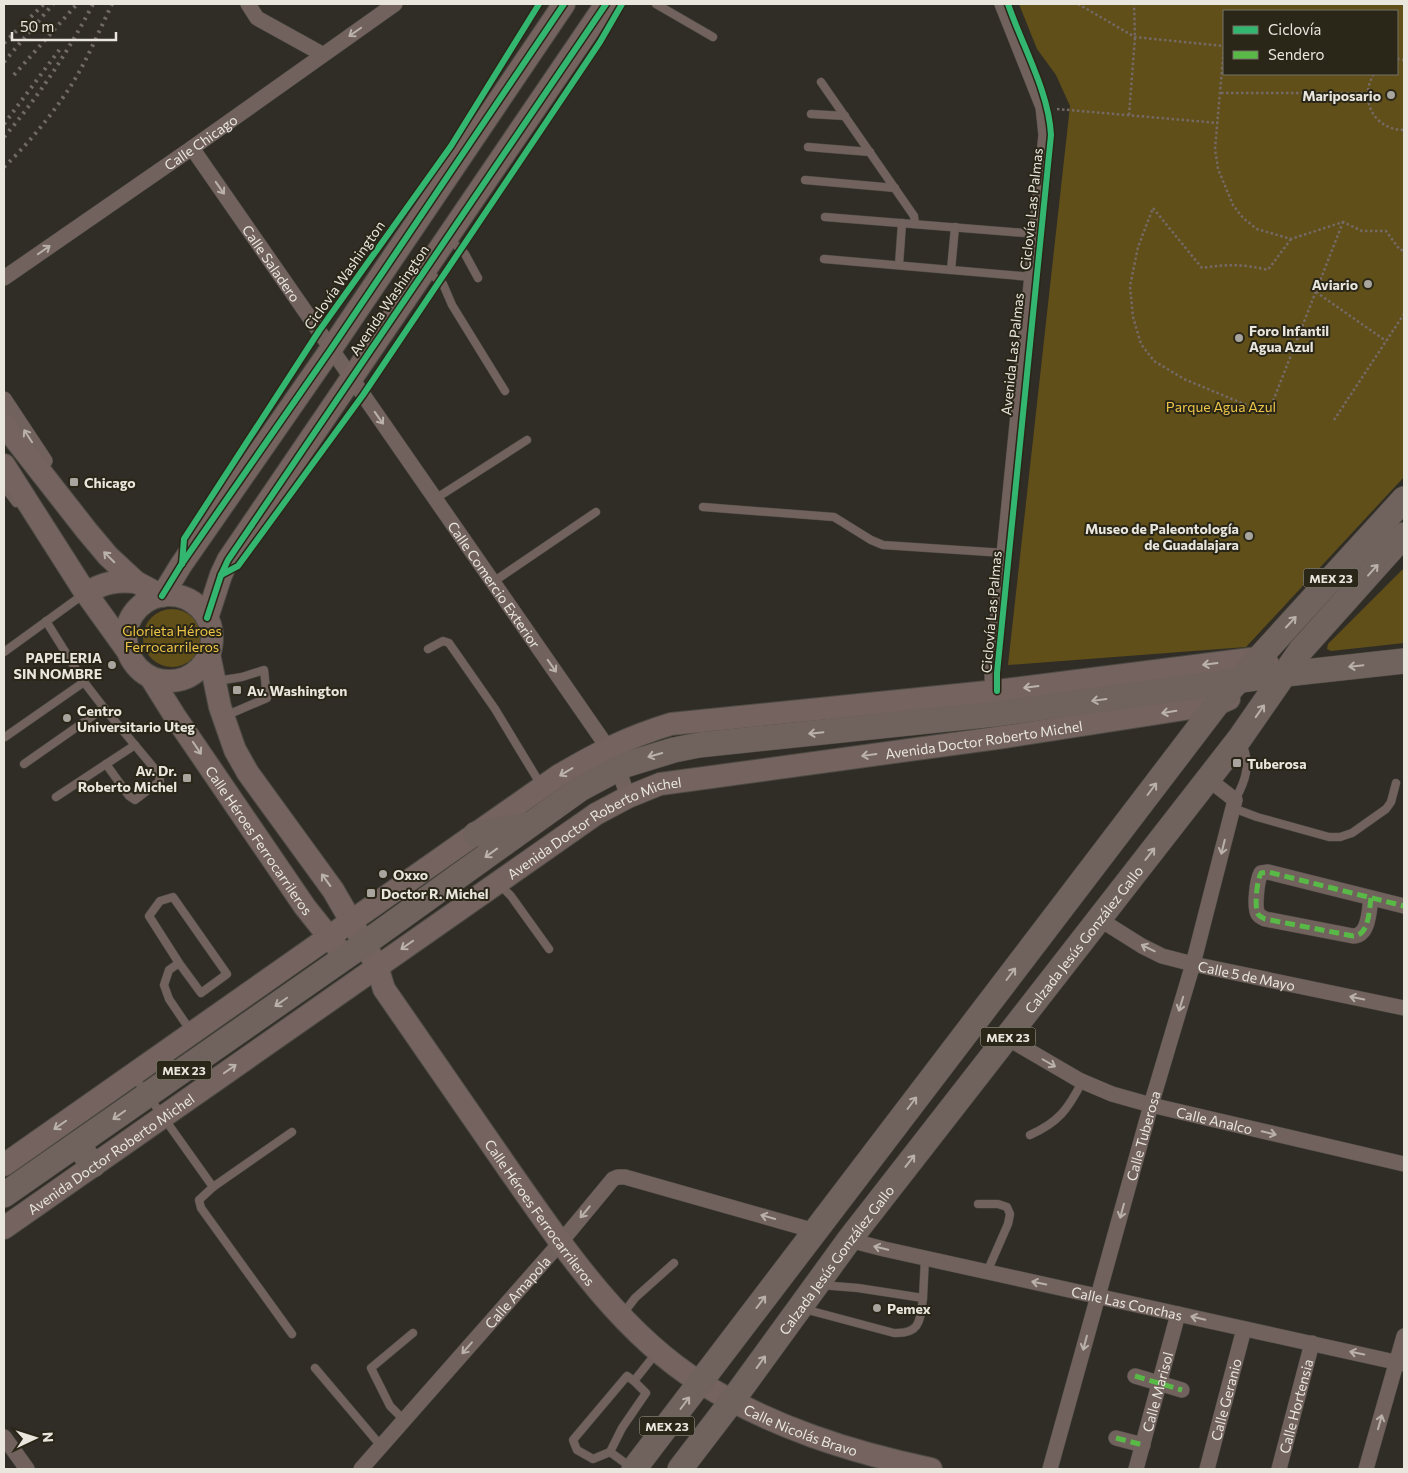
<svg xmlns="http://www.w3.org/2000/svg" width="1408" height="1473" viewBox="0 0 1408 1473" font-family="Commissioner,sans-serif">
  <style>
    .green { fill: #604f18; fill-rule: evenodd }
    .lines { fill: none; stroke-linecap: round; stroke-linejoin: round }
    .lane-casing { stroke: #4d4a44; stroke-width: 9 }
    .street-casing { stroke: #4d4a44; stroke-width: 16 }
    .secondary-casing { stroke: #4d4a44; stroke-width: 24 }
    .primary-casing { stroke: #4d4a44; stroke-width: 26 }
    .path { stroke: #756965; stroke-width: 2.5; stroke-dasharray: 2.5 2.5; stroke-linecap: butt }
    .lane { stroke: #71625d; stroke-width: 8 }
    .street { stroke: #71625d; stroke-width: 15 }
    .secondary { stroke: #74635e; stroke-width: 22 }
    .primary { stroke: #70625d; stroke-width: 25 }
    .rail { stroke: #716965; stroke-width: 4; stroke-dasharray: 2.5 5; stroke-linecap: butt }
    .quiet { stroke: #58b947; stroke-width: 5; stroke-dasharray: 10 5; stroke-linecap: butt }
    .cycleway-casing { stroke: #2a2618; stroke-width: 9 }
    .cycleway { stroke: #33b770; stroke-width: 6 }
    .oneway { stroke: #b9b1aa }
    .oneway2 { stroke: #bab2ab }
    .poi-dot { fill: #a8a59e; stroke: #2a2618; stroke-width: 2 }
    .labels { text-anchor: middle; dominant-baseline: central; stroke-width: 4; stroke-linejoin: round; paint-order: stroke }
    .shield { fill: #2a2618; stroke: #b0aca3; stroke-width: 1 }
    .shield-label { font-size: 12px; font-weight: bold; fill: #e9e6de }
    .poi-label { font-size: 14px; font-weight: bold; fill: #e9e6de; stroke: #2a2618; text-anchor: start }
    .street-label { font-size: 14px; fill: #e9e6de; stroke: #2a2618 }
    .park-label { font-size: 14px; fill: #ecc447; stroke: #2a2618 }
  </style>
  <rect width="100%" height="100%" fill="#302d26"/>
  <g class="green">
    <path d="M1019 4H1404V477L1246 647 1008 665 1070 106 1056 75 1037 49ZM1224 11H1397V74H1224Z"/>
    <polygon points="1404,568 1404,643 1331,651 1327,649 1328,644"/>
    <circle cx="172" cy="638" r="29"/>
  </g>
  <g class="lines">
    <g class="lane-casing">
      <g id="lane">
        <polyline points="656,4 713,37"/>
        <polyline points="821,82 914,216 915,224"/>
        <polyline points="811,114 845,116"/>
        <polyline points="808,147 870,152"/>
        <polyline points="805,180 895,188"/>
        <polyline points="825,217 1037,234"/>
        <polyline points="449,238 465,254 478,278"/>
        <polyline points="824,259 1032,277"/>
        <polyline points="899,265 902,223"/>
        <polyline points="951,270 955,227"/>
        <polyline points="427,271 443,284 452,305 505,391"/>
        <polyline points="4,487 16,503"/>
        <polyline points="435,499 527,440"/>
        <polyline points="703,507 834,517 871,540 883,545 1004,553"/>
        <polyline points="493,582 596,512"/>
        <polyline points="428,649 443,641 449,643 495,709 541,785"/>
        <polyline points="4,652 84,594"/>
        <polyline points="217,681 242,677 264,670 267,698 225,716"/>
        <polyline points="104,708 159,774 160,781 135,800 129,796 106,764"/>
        <polyline points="5,737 84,682 46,621"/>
        <polyline points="24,764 104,708 84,682"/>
        <polyline points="56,797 135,745"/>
        <path d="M1235 800C1246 780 1251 765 1242 743"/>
        <polyline points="1233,808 1257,817 1329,837 1340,837 1352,833 1386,809 1391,802 1396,783"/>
        <polyline points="499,884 511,896 549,949"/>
        <polyline points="179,963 201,993 227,974 173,897 160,901 149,916 179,963 169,970 164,985 169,999 190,1030"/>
        <polyline points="134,1076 213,1187"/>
        <path d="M1030 1135C1059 1122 1068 1109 1082 1082"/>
        <polyline points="978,1204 998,1204 1007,1207 1010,1214 1008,1224 987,1272"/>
        <polyline points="821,1285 858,1288 923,1298 925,1258"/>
        <path d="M804 1309 894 1333C921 1334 920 1320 923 1298"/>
        <polyline points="622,1315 635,1298 674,1263"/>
        <polyline points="292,1334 201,1208 199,1200 213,1187 292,1132"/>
        <polyline points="315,1368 381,1446"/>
        <polyline points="404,1420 390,1406 371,1368 413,1333"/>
        <polyline points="610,1452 593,1459 577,1450 573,1440 627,1376 634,1381"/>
        <polyline points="632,1468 610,1452 622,1428 646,1393 634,1381 657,1352"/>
      </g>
    </g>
    <g class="street-casing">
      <g id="street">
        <polyline points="248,4 257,18 322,54"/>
        <path id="s1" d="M192 148 608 748 618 768 628 797"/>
        <path id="s2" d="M4 278 192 148 395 4"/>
        <polyline points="4,399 45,461"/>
        <polyline points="993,699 992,674 1046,135 1043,107 1002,4"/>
        <path d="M1371 898C1369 911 1369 936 1353 936L1265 919C1262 917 1260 917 1258 914 1254 907 1257 880 1261 873L1268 872 1404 906"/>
        <path id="s3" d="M1099 919 1142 946 1162 956 1193 964 1404 1008"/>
        <path id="s4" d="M1007 1038 1079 1080 1112 1094 1151 1105 1404 1164"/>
        <path id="s5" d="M849 1240 884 1249 1404 1364"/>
        <polyline points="1135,1376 1182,1390"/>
        <polyline points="4,1437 27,1469"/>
        <polyline points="1116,1438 1143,1445"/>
        <path id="s6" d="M361 1469 560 1243 613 1179 618 1177H625L815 1231"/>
        <path id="s7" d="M1050 1469 1151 1105 1193 964 1235 800 1208 779"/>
        <path id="s8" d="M1136 1469 1178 1314"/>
        <path id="s9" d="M1207 1469 1244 1329"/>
        <path id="s10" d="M1279 1469 1312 1343"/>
        <polyline points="1366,1469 1404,1336"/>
      </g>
    </g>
    <g class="secondary-casing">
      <g id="secondary">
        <polyline points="4,425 87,531 108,556 136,582 162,596 181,565 331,349 564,4"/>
        <polyline points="4,465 83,589 129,653"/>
        <path d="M86 593C103 583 116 580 136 582"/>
        <circle cx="169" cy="638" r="43"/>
        <polyline points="207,618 221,575 228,560 606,4"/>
        <path id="s11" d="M209 654 220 707 235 750 248 773 333 890 377 966 384 989C425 1049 466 1108 507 1167 561 1244 620 1333 701 1383 772 1427 850 1452 931 1469"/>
        <path id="s12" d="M151 678 176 718 305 907 337 947"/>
        <path d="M4 1165 558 776C597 753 628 737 671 724L997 691 1258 658 1268 664"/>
        <path id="s13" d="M4 1228 596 814 628 797 660 784 997 738 1217 704 1229 699"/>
      </g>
    </g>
    <g class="primary-casing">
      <g id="primary">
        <polyline points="476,834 526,825"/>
        <polyline points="77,1144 93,1165"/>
        <polyline points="4,1195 364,944 580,789 625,765 674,750 699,745 995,714 1286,674 1404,661"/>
        <polyline points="634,1469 1217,704 1404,499"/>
        <path id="s14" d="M680 1469 732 1401 849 1240 1240 738 1301 650 1404 535"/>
      </g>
    </g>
    <g class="path">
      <polyline points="1078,4 1135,37 1224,46"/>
      <polyline points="1224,47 1215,149 1218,169 1233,205 1243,218 1257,229 1291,239 1343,222 1362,231 1386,231 1400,250 1404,250"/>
      <polyline points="1397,59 1404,60"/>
      <path d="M1374 74C1358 99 1374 130 1404 130"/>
      <polyline points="1221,93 1367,93"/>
      <polyline points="1057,109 1218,123"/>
      <polyline points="1129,115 1135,37 1134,4"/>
      <path d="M1291 239 1268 270C1243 264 1227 264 1202 268L1153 208 1138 247 1130 286 1133 317 1141 344 1154 361 1184 379 1268 414 1343 222"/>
      <polyline points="1316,292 1386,341"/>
      <polyline points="1334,420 1404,314"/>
    </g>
    <use href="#lane" class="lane"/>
    <use href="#street" class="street"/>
    <use href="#secondary" class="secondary"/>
    <use href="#primary" class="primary"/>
    <g class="rail">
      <polyline points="4,43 44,4"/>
      <polyline points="4,62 53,4"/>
      <polyline points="14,75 77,4"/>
      <polyline points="4,124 60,49"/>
      <path d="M4 137C39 96 68 52 93 4"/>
      <path d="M4 167C25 147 47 121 64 96 84 68 97 35 112 4"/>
    </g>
    <g class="quiet">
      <path d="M1371 898C1369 911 1369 936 1353 936L1265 919C1262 917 1260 917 1258 914 1254 907 1257 880 1261 873L1268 872 1404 906"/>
      <polyline points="1135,1376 1182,1390"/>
      <polyline points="1116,1438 1143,1445"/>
    </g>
    <g class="cycleway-casing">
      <g id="cycleway">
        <polyline points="182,564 184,539 319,331 451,146 539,4"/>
        <polyline points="221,575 238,566 363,395 600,42 622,4"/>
        <polyline points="162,596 181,565 331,349 564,4"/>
        <polyline points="207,618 221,575 228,560 606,4"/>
        <path d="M997 691V673L1051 135C1049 92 1022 45 1008 4"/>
      </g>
    </g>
    <use href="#cycleway" class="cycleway"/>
  </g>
  <defs><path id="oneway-shaft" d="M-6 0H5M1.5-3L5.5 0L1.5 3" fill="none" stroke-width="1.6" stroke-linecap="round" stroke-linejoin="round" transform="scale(1.25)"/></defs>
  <g class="oneway">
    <use href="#oneway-shaft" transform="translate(355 32) rotate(145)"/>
    <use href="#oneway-shaft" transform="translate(220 188) rotate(55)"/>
    <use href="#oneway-shaft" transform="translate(44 250) rotate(-35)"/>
    <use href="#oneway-shaft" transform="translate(379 418) rotate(55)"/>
    <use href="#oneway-shaft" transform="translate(28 436) rotate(-123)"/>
    <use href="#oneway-shaft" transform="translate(1373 570) rotate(-48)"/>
    <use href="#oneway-shaft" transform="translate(1291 622) rotate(-47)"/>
    <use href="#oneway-shaft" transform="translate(552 666) rotate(55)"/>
    <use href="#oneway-shaft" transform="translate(1356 666) rotate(174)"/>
    <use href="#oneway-shaft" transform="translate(1099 700) rotate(172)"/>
    <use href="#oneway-shaft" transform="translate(1260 711) rotate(-55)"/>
    <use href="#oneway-shaft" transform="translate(816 733) rotate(174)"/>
    <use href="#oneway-shaft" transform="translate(655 755) rotate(164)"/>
    <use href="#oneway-shaft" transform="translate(1152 789) rotate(-53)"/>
    <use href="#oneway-shaft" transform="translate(1223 847) rotate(104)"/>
    <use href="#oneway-shaft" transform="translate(491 853) rotate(144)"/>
    <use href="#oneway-shaft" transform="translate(1150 854) rotate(-52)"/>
    <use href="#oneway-shaft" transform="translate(1148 948) rotate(-154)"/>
    <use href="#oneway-shaft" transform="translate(1011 974) rotate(-53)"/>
    <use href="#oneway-shaft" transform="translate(1357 998) rotate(-168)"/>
    <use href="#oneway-shaft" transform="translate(281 1002) rotate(145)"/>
    <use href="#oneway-shaft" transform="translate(1181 1004) rotate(107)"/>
    <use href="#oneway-shaft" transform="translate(1049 1063) rotate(30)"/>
    <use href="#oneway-shaft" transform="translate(912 1103) rotate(-53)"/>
    <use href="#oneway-shaft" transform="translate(119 1115) rotate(145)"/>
    <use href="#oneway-shaft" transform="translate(1269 1133) rotate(13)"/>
    <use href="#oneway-shaft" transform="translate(910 1161) rotate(-52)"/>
    <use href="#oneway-shaft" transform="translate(1122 1211) rotate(105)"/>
    <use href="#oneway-shaft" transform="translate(585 1212) rotate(130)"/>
    <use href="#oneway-shaft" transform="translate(768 1217) rotate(-164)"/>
    <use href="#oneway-shaft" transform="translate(881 1248) rotate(-166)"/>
    <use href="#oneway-shaft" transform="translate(1039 1283) rotate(-168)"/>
    <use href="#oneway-shaft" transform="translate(761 1302) rotate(-53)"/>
    <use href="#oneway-shaft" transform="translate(1198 1318) rotate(-167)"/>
    <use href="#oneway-shaft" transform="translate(1085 1343) rotate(105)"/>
    <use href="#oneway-shaft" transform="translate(467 1348) rotate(131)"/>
    <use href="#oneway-shaft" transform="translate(1357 1353) rotate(-168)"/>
    <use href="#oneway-shaft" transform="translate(761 1362) rotate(-54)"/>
    <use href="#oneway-shaft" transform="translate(685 1403) rotate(-53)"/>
    <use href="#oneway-shaft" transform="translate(1380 1422) rotate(-74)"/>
  </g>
  <g class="oneway2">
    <use href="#oneway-shaft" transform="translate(109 557) rotate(-135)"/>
    <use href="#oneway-shaft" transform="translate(1210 664) rotate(173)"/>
    <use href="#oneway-shaft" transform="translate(1031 687) rotate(173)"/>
    <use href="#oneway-shaft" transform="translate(1169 712) rotate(171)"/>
    <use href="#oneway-shaft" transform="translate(197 748) rotate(56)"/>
    <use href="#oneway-shaft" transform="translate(869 755) rotate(172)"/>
    <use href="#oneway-shaft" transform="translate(566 772) rotate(149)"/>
    <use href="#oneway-shaft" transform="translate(326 880) rotate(-126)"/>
    <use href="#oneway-shaft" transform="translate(407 945) rotate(145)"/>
    <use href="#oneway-shaft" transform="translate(230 1069) rotate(-35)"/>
    <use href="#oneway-shaft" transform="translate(60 1125) rotate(145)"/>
  </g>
  <g class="poi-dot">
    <circle cx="1391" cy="95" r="5"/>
    <circle cx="1368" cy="284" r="5"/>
    <circle cx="1239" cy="338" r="5"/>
    <rect x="69" y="477" width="10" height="10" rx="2.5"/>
    <circle cx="1249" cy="536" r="5"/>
    <circle cx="112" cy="665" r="5"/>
    <rect x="232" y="685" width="10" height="10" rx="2.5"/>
    <circle cx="67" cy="718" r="5"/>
    <rect x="1232" y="758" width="10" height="10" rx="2.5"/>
    <rect x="182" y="773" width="10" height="10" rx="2.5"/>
    <circle cx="383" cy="874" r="5"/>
    <rect x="366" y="888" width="10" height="10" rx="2.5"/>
    <circle cx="877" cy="1308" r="5"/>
  </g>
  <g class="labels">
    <g class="shield">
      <rect x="1303.5" y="568.5" width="55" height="19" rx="4"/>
      <rect x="980.5" y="1027.5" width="55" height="19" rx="4"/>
      <rect x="156.5" y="1060.5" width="55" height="19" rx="4"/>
      <rect x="639.5" y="1416.5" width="55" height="19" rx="4"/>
    </g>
    <g class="shield-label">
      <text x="1331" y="578">MEX 23</text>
      <text x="1008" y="1037">MEX 23</text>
      <text x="184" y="1070">MEX 23</text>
      <text x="667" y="1426">MEX 23</text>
    </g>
    <g class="poi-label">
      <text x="1381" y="95" text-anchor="end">Mariposario</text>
      <text x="1358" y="284" text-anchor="end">Aviario</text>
      <text x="1249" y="330">Foro Infantil<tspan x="1249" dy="16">Agua Azul</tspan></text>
      <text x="84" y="482">Chicago</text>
      <text x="1239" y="528" text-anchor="end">Museo de Paleontología<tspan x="1239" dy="16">de Guadalajara</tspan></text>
      <text x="102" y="657" text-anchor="end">PAPELERIA<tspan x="102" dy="16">SIN NOMBRE</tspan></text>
      <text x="247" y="690">Av. Washington</text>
      <text x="77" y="710">Centro<tspan x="77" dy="16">Universitario Uteg</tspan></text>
      <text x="1247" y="763">Tuberosa</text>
      <text x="177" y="770" text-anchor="end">Av. Dr.<tspan x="177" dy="16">Roberto Michel</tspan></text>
      <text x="393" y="874">Oxxo</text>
      <text x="381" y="893">Doctor R. Michel</text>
      <text x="887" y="1308">Pemex</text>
    </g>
    <g class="street-label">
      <text stroke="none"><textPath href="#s2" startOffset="239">Calle Chicago</textPath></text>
      <text transform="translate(1031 209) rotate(-84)">Ciclovía Las Palmas</text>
      <text stroke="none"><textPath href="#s1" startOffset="140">Calle Saladero</textPath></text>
      <text transform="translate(344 275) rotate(-55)">Ciclovía Washington</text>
      <text transform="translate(389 300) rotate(-56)">Avenida Washington</text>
      <text transform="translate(1012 354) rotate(-84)">Avenida Las Palmas</text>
      <text stroke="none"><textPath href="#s1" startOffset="531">Calle Comercio Exterior</textPath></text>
      <text transform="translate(991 612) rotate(-85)">Ciclovía Las Palmas</text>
      <text stroke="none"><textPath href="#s13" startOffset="1120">Avenida Doctor Roberto Michel</textPath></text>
      <text stroke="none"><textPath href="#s13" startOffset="715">Avenida Doctor Roberto Michel</textPath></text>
      <text stroke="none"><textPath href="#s12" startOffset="195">Calle Héroes Ferrocarrileros</textPath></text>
      <text stroke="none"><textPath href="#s14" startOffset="666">Calzada Jesús González Gallo</textPath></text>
      <text stroke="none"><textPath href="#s3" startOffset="160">Calle 5 de Mayo</textPath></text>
      <text stroke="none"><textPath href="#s4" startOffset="225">Calle Analco</textPath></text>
      <text stroke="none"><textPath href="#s7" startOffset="346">Calle Tuberosa</textPath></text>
      <text stroke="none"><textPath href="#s13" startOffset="130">Avenida Doctor Roberto Michel</textPath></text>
      <text stroke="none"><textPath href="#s11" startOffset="655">Calle Héroes Ferrocarrileros</textPath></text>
      <text stroke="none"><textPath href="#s14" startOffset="261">Calzada Jesús González Gallo</textPath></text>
      <text stroke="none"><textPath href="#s6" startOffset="236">Calle Amapola</textPath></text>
      <text stroke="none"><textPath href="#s5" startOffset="285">Calle Las Conchas</textPath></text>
      <text stroke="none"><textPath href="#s8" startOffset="80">Calle Marisol</textPath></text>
      <text stroke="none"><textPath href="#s9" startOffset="72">Calle Geranio</textPath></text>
      <text stroke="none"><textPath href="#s10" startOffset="65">Calle Hortensia</textPath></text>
      <text stroke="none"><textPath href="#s11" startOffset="1002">Calle Nicolás Bravo</textPath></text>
    </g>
    <g class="park-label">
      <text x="1221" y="406">Parque Agua Azul</text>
      <text x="172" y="630">Glorieta Héroes<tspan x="172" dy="16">Ferrocarrileros</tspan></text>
    </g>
  </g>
  <rect width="1408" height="1473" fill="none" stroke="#e9e6de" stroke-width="10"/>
  <rect x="1223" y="10" width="175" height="65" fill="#2a2618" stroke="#767367"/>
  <rect x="1233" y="26" width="25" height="8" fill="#33b770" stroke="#767367"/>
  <text x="1268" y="35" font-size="15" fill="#e9e6de">Ciclovía</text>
  <rect x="1233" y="51" width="25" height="8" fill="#58b947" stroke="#767367"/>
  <text x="1268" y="60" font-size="15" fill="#e9e6de">Sendero</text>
  <g transform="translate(35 1438) rotate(86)" stroke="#2a2618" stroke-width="4" paint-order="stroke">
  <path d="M0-4L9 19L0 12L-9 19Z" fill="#e9e6de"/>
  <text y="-8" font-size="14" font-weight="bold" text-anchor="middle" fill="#e9e6de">N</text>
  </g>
  <path d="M12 32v8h104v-8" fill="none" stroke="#e9e6de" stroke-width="2.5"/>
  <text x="20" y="32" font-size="15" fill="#e9e6de" stroke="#2a2618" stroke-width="4" paint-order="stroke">50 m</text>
</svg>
